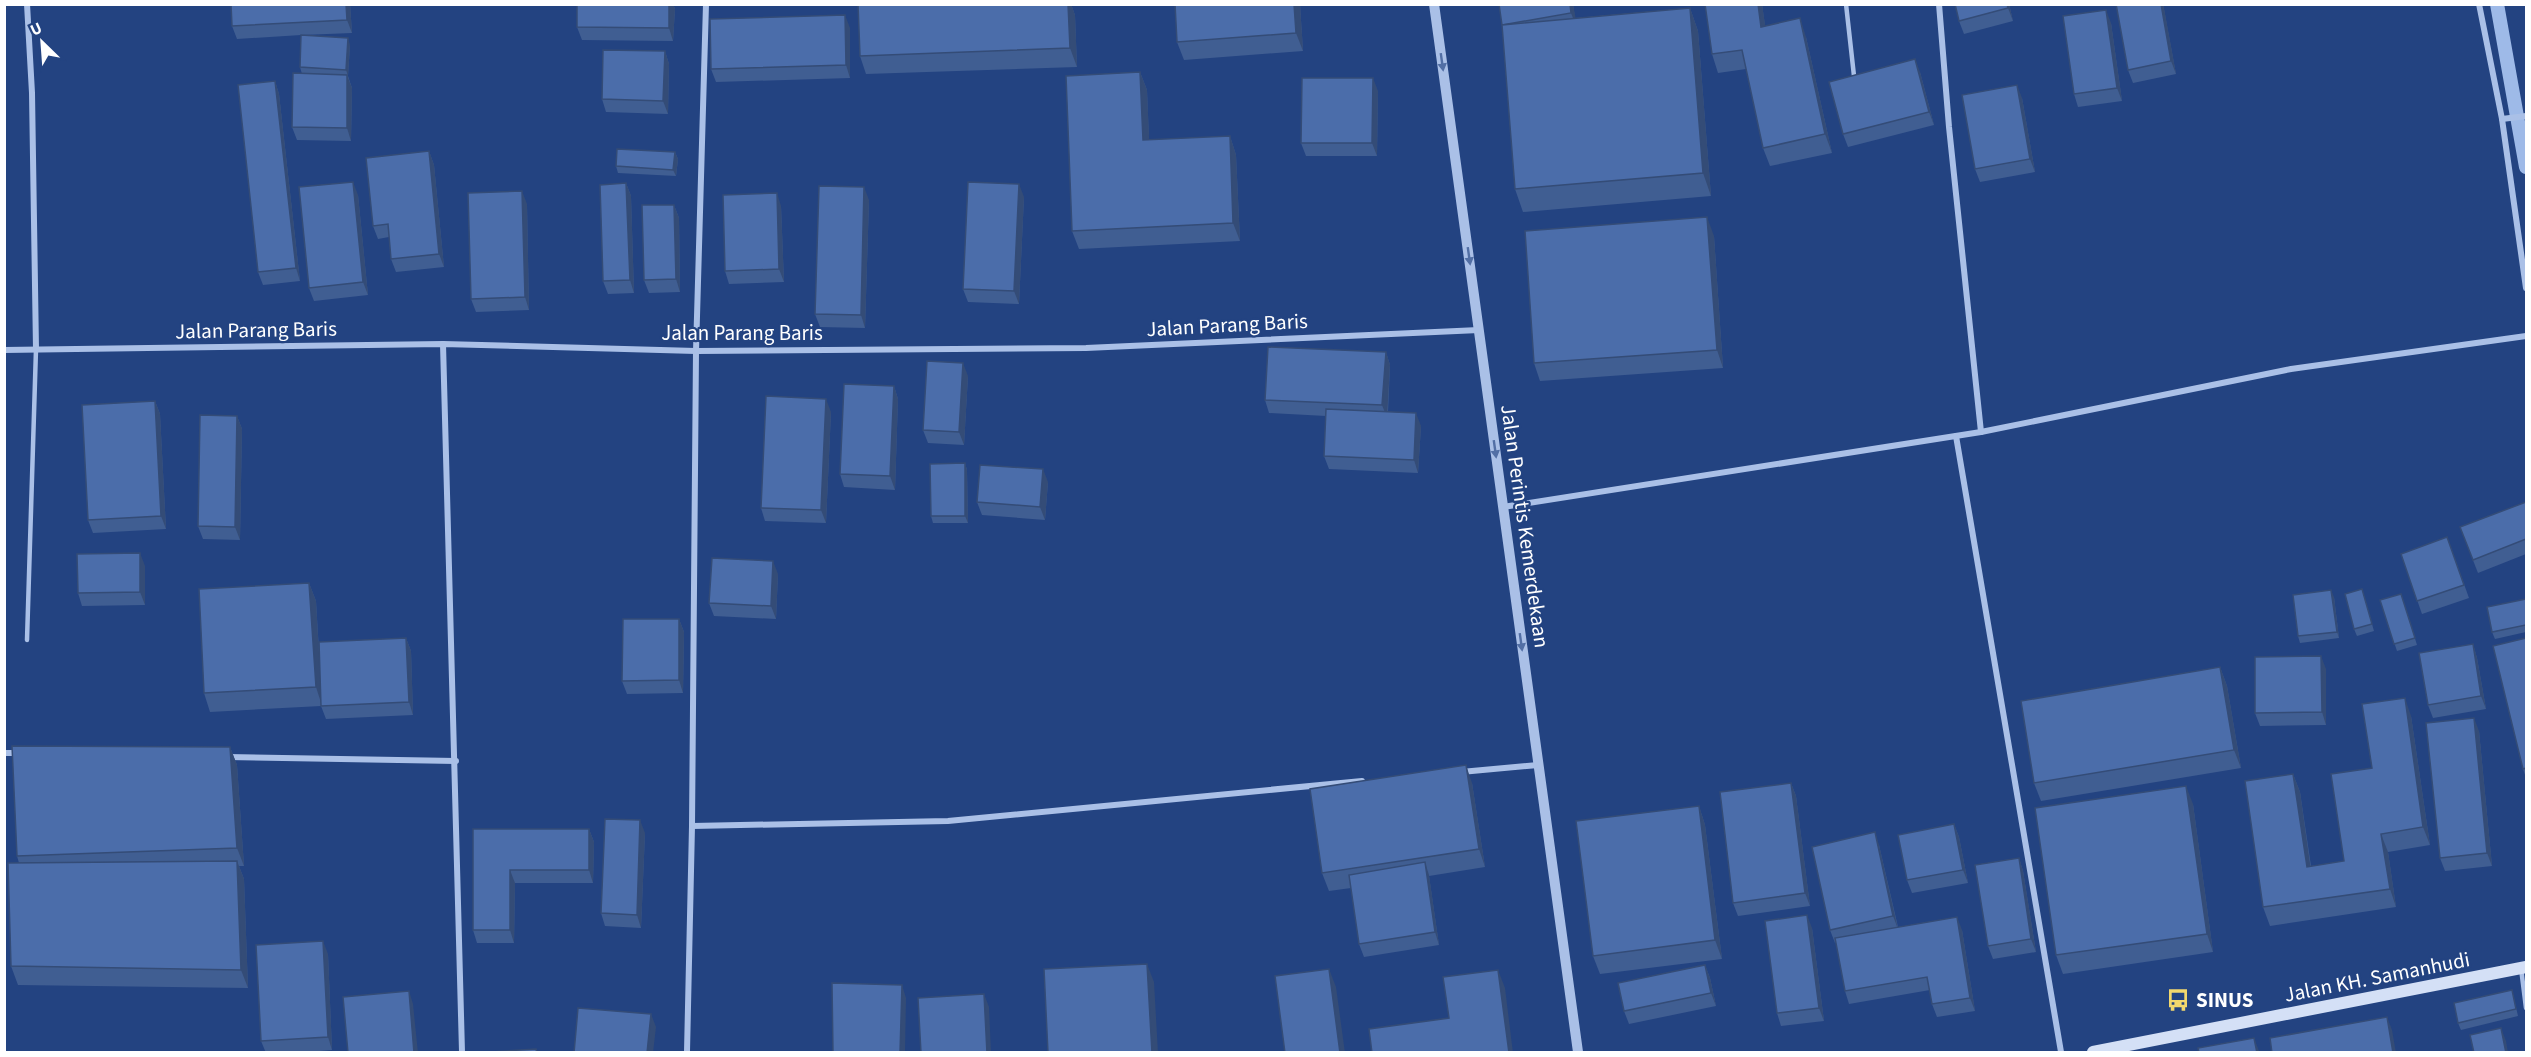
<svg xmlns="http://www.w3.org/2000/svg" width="2531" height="1057" viewBox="0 0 2531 1057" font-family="'Source Sans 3',sans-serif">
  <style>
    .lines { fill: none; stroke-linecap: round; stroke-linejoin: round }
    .stream { stroke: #9ebae8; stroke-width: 14 }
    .service { stroke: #aac0e7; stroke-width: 4.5 }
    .minor { stroke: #aac0e7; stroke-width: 6 }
    .tertiary { stroke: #aac0e7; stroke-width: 10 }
    .secondary { stroke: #d4e0f6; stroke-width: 12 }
    .wall { fill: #405e92 }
    .shaded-wall { fill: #344c77 }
    .building { fill: #4b6daa; stroke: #344c77; stroke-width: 1.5 }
    .oneway { fill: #526fa5 }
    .labels { text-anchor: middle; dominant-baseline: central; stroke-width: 4.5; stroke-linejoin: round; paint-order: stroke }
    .street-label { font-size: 21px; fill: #fff; stroke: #234381 }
    .poi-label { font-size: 21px; font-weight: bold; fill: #fff; stroke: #234381; text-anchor: start }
  </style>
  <rect width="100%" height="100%" fill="#234381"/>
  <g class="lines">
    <polyline class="stream" points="2497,4 2526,167"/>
    <g class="service">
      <polyline points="1846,4 1854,76"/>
      <polyline points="27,640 36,349"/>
      <polyline points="2521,968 2526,1008"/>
    </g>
    <g class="minor">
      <polyline points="27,4 32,93 36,349"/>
      <polyline points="1939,4 1949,127 1981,432"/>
      <polyline points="2479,4 2502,119 2526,288"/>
      <polyline points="2502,119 2526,116"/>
      <polyline points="443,344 462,1052"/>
      <polyline points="4,350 443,344 696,351 1086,348 1479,330"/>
      <polyline points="1956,436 2061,1052"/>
      <polyline points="1503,507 1981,432 2291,369 2526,336"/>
      <polyline points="4,753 19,753"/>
      <polyline points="227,757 456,761"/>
      <polyline points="1461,772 1538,765"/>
      <polyline points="692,826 948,821 1362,781"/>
      <polyline points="687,1052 692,826 696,351 706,4"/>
    </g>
    <polyline class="tertiary" points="1434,4 1578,1052"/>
    <polyline class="secondary" points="2093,1052 2526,967"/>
  </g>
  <g class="wall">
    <polygon points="231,4 350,4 352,33 302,35 350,45 348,76 352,88 351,141 297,140 292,127 302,74 300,67 301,35 237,39 232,26"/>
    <polygon points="577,4 673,4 675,9 673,41 582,40 577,27"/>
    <polygon points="858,4 1071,4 1075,15 1077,67 866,74 860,56"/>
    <polygon points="1300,4 1303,51 1184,60 1177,42"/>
    <polygon points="1499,4 1573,4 1575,18 1690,8 1698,31 1711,196 1523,212 1515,189 1502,25"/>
    <polygon points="1705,4 1762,4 1765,26 1806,37 1832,153 1770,166 1763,148 1746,69 1718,73 1712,54"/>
    <polygon points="2009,4 2013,21 1964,34 1959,21"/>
    <polygon points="2116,4 2163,4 2176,74 2133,83 2128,70"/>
    <polygon points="2111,23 2122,101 2078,107 2074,94"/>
    <polygon points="850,28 850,78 716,82 711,69"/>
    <polygon points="665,51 669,64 668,114 606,112 602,99"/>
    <polygon points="1140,72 1147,90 1149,140 1230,136 1236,155 1240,241 1079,249 1072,231"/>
    <polygon points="1920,72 1934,125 1848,147 1843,134"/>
    <polygon points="275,81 279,94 300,281 263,285 258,272"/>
    <polygon points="1378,91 1377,156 1306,156 1301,143"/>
    <polygon points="2022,98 2035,172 1980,182 1975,169"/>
    <polygon points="429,151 434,165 444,267 396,272 391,259 389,237 378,239 373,226"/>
    <polygon points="675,152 678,159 676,176 618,173 616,166"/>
    <polygon points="626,183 631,196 634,293 608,294 603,281"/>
    <polygon points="358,195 368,295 314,301 309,288"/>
    <polygon points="1024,197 1019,304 968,302 963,289"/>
    <polygon points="869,200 865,328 820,327 815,314"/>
    <polygon points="527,204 529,310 476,312 471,299"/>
    <polygon points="674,205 679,218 680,292 649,293 644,280"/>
    <polygon points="781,206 784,282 729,284 725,271"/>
    <polygon points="1714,236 1723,368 1540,381 1534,363"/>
    <polygon points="1386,352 1390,365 1388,412 1421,426 1418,473 1329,469 1324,456 1326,416 1269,413 1265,400"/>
    <polygon points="968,376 964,445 928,443 923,430"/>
    <polygon points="894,386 898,399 895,490 844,487 840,474"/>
    <polygon points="155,401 160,414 166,529 93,533 88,520"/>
    <polygon points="831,412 826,523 765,521 761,508"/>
    <polygon points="237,416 242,429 240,540 203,539 198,526"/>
    <polygon points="965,463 967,470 968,523 933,523 931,516"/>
    <polygon points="1048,482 1045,520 982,515 977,502"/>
    <polygon points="2526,502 2526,554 2478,573 2460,527"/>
    <polygon points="2447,537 2469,598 2422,614 2401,554"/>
    <polygon points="145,566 145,605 82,606 78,593"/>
    <polygon points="778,574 776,619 714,616 709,603"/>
    <polygon points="309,583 316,601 320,667 406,638 411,651 413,715 326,719 321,706 210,712 204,693"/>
    <polygon points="2401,594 2417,645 2397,651 2380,600"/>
    <polygon points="2364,596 2374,631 2357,636 2354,629"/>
    <polygon points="2334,597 2339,638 2300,643 2298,636"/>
    <polygon points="2526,599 2526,632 2495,639 2492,632"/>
    <polygon points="679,619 684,632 683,693 627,694 622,681"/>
    <polygon points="2526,638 2526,778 2523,769"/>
    <polygon points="2473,644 2477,658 2486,709 2433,718 2428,705"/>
    <polygon points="2220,667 2227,686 2241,768 2041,801 2034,783"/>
    <polygon points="2326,669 2326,725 2260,726 2255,713"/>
    <polygon points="2411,716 2430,845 2388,852 2396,907 2270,926 2263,907 2293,774 2300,792 2311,866 2344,861 2372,768"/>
    <polygon points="2479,731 2492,866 2445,871 2440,858"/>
    <polygon points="230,747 237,765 244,866 239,866 244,879 248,988 18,985 11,966 19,863 17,856"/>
    <polygon points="1472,783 1485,867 1429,876 1439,945 1364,957 1359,944 1351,888 1329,891 1322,873"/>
    <polygon points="1791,783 1796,796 1810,906 1738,916 1733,903"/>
    <polygon points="2193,804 2213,952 2063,974 2056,955"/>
    <polygon points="1699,806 1705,825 1722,959 1600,974 1593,956"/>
    <polygon points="1954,824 1959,837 1968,883 1912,893 1907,880"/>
    <polygon points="473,829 589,829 594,842 593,883 515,883 514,943 477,943 473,930"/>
    <polygon points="645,833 641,928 605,926 601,913"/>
    <polygon points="1879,845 1898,927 1962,930 1975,1011 1937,1017 1932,1004 1930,990 1849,1004 1845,991 1836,943 1835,943 1830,930"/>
    <polygon points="2019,858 2023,871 2036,952 1993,959 1988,946"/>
    <polygon points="1812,928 1824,1021 1781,1026 1777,1013"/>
    <polygon points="328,954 332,1050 296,1053 266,1053 261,1041"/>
    <polygon points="1705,965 1710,978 1716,1006 1629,1024 1624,1011"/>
    <polygon points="2512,990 2518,1016 2461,1030 2458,1023"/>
  </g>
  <g class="shaded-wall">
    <polygon points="346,4 350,4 352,33 347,20"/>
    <polygon points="669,4 673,4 675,9 673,41 669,28"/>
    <polygon points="1068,4 1071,4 1075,15 1077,67 1070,48"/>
    <polygon points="1294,4 1300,4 1303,51 1296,33"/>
    <polygon points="1570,4 1573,4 1578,31 1571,13"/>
    <polygon points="1758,4 1762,4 1768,45 1761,27"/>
    <polygon points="2007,4 2009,4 2013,21 2008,8"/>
    <polygon points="2161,4 2163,4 2164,8 2176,74 2171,61"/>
    <polygon points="1690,8 1698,31 1711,196 1703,173"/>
    <polygon points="2106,10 2111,23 2122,101 2117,88"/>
    <polygon points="845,15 850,28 850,78 846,65"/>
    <polygon points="1800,18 1806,37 1832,153 1825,134"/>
    <polygon points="348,38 350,45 348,76 346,70"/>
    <polygon points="665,51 669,64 668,114 663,101"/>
    <polygon points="1915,59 1920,72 1934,125 1929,112"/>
    <polygon points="1140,72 1147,90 1150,159 1143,140"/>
    <polygon points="347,75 352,88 351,141 347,128"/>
    <polygon points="1373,78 1378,91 1377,156 1372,143"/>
    <polygon points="275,81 279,94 300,281 296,268"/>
    <polygon points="2017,85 2022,98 2035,172 2030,159"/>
    <polygon points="1230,136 1236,155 1240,241 1233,223"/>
    <polygon points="429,151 434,165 444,267 439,254"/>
    <polygon points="675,152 678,159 676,176 673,170"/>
    <polygon points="353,182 358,195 368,295 363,282"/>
    <polygon points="626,183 631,196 634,293 630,280"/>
    <polygon points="1019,184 1024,197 1019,304 1014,291"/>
    <polygon points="864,187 869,200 865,328 861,315"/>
    <polygon points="522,191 527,204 529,310 525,297"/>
    <polygon points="777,193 781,206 784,282 779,269"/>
    <polygon points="674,205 679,218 680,292 676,279"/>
    <polygon points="1707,217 1714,236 1723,368 1717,350"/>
    <polygon points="1386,352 1390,365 1387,418 1382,405"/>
    <polygon points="963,363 968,376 964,445 959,432"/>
    <polygon points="894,386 898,399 895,490 890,476"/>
    <polygon points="826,399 831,412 826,523 821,510"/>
    <polygon points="155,401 160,414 166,529 161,516"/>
    <polygon points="1416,413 1421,426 1418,473 1414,460"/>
    <polygon points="237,416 242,429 240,540 235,527"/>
    <polygon points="965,463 967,470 968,523 965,516"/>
    <polygon points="1043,469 1048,482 1045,520 1040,507"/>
    <polygon points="140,553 145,566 145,605 140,592"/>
    <polygon points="773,561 778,574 776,619 771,606"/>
    <polygon points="309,583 316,601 322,706 316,687"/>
    <polygon points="2331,590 2334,597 2339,638 2337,632"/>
    <polygon points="679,619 684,632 683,693 679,680"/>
    <polygon points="406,638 411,651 413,715 409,702"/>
    <polygon points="2473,644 2477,658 2486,709 2481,696"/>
    <polygon points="2321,656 2326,669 2326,725 2322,712"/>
    <polygon points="2220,667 2227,686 2241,768 2234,750"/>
    <polygon points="2405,698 2411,716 2430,845 2423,827"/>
    <polygon points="2474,718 2479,731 2492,866 2487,853"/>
    <polygon points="230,747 237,765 244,866 237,848"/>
    <polygon points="1466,765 1472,783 1485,867 1479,849"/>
    <polygon points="2293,774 2300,792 2313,885 2307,867"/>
    <polygon points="1791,783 1796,796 1810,906 1805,893"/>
    <polygon points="2186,786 2193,804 2213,952 2207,934"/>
    <polygon points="1699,806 1705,825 1722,959 1715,940"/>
    <polygon points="640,820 645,833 641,928 637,915"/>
    <polygon points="1954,824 1959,837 1968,883 1963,870"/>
    <polygon points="589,829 594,842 593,883 589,870"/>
    <polygon points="1875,832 1879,845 1898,929 1893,916"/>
    <polygon points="2381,834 2388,852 2396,907 2390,889"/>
    <polygon points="2019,858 2023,871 2036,952 2031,939"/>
    <polygon points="237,861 244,879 248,988 241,970"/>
    <polygon points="1425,862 1429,875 1439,945 1435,932"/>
    <polygon points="510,870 515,883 514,943 510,930"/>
    <polygon points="1807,915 1812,928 1824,1021 1819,1008"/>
    <polygon points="1957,917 1962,930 1975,1011 1970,998"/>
    <polygon points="323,941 328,954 332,1050 328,1037"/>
    <polygon points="1147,964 1154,982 1158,1053 1152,1053"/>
    <polygon points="1705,965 1710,978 1716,1006 1711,993"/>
    <polygon points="1329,969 1336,987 1345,1053 1340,1053"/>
    <polygon points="1498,970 1505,988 1513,1053 1509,1053"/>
    <polygon points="902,985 906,998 905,1053 900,1053"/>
    <polygon points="409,991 413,1004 418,1053 414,1053"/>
    <polygon points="984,994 989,1007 991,1053 987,1053"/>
    <polygon points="651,1014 656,1027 653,1053 647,1053"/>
    <polygon points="2387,1017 2392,1030 2396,1053 2393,1053"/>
    <polygon points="2501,1028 2506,1041 2508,1053 2506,1053"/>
    <polygon points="2254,1038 2259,1051 2259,1053 2257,1053"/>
  </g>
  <g class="building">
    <polygon points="231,4 346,4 347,20 232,26"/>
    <polygon points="577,4 669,4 669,28 577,27"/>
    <polygon points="858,4 1068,4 1070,48 860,56"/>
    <polygon points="1175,4 1294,4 1296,33 1177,42"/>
    <polygon points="1499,4 1570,4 1571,13 1502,25"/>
    <polygon points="1705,4 1758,4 1761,27 1800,18 1825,134 1763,148 1742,50 1712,54"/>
    <polygon points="1955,4 2007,4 2008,8 1959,21"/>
    <polygon points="2116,4 2161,4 2171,61 2128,70"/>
    <polygon points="1690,8 1703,173 1515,189 1502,25"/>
    <polygon points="2106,10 2117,88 2074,94 2063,16"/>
    <polygon points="845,15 846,65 711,69 710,19"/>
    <polygon points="301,35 348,38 346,70 300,67"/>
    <polygon points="603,50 665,51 663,101 602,99"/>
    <polygon points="1915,59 1929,112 1843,134 1829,82"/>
    <polygon points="1140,72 1143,140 1230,136 1233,223 1072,231 1066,76"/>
    <polygon points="293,73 347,75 347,128 292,127"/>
    <polygon points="1302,78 1373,78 1372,143 1301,143"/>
    <polygon points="275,81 296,268 258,272 238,85"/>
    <polygon points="2017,85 2030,159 1975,169 1962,95"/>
    <polygon points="617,149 675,152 673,170 616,166"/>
    <polygon points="429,151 439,254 391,259 388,224 373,226 366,158"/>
    <polygon points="353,182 363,282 309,288 299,187"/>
    <polygon points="968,182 1019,184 1014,291 963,289"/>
    <polygon points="626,183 630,280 603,281 600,185"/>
    <polygon points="819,186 864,187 861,315 815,314"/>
    <polygon points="522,191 525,297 471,299 468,193"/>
    <polygon points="777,193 779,269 725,271 723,195"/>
    <polygon points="642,205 674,205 676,279 644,280"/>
    <polygon points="1707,217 1717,350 1534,363 1525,231"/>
    <polygon points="1268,347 1386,352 1382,405 1265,400"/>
    <polygon points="927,361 963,363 959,432 923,430"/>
    <polygon points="844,384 894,386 890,476 840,474"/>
    <polygon points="766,396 826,399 821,510 761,508"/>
    <polygon points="155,401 161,516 88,520 82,405"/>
    <polygon points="1326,409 1416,413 1414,460 1324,456"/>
    <polygon points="200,415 237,416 235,527 198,526"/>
    <polygon points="965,463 965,516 931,516 930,464"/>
    <polygon points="980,465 1043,469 1040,507 977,502"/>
    <polygon points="2526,502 2526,539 2473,560 2460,527"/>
    <polygon points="2447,537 2464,585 2417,601 2401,554"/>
    <polygon points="140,553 140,592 78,593 77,554"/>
    <polygon points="712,558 773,561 771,606 709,603"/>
    <polygon points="309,583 316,687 204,693 199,589"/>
    <polygon points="2362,589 2372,624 2354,629 2345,594"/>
    <polygon points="2331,590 2337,632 2298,636 2293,595"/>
    <polygon points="2401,594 2415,638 2394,644 2380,600"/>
    <polygon points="2526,599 2526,625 2492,632 2487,607"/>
    <polygon points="623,619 679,619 679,680 622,681"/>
    <polygon points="406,638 409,702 321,706 319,642"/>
    <polygon points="2526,638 2526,768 2523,769 2493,646"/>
    <polygon points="2473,644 2481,696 2428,705 2419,653"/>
    <polygon points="2321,656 2322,712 2255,713 2255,657"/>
    <polygon points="2220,667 2234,750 2034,783 2021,701"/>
    <polygon points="2405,698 2423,827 2381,834 2390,889 2263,907 2245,781 2293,774 2307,867 2344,861 2331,774 2372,768 2362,704"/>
    <polygon points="2474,718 2487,853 2440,858 2426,723"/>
    <polygon points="12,746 230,747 237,848 17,856"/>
    <polygon points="1466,765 1479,849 1322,873 1310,789"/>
    <polygon points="1791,783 1805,893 1733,903 1720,792"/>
    <polygon points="2186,786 2207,934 2056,955 2035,808"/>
    <polygon points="1699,806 1715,940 1593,956 1576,821"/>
    <polygon points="605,819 640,820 637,915 601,913"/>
    <polygon points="1954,824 1963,870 1907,880 1898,835"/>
    <polygon points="473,829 589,829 589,870 510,870 510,930 473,930"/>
    <polygon points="1875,832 1893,916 1830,930 1812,847"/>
    <polygon points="2019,858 2031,939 1988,946 1975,865"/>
    <polygon points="237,861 241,970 11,966 8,863"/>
    <polygon points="1425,862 1435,932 1359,944 1349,875"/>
    <polygon points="1807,915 1819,1008 1777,1013 1765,921"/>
    <polygon points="1957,917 1970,998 1932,1004 1927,977 1845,991 1835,938"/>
    <polygon points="323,941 328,1037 261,1041 256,945"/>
    <polygon points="1147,964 1152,1053 1048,1053 1044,969"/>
    <polygon points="1705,965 1711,993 1624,1011 1618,983"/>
    <polygon points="1329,969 1340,1053 1285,1053 1275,976"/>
    <polygon points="1498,970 1509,1053 1372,1053 1369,1029 1449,1018 1443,977"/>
    <polygon points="832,983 902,985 900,1053 833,1053"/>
    <polygon points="2512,990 2516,1009 2458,1023 2454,1003"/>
    <polygon points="409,991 414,1053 348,1053 343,997"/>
    <polygon points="984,994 987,1053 921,1053 918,998"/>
    <polygon points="578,1008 651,1014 647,1053 574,1053"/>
    <polygon points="2387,1017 2393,1053 2272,1053 2270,1038"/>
    <polygon points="2501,1028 2506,1053 2474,1053 2470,1035"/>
    <polygon points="2254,1038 2257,1053 2199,1053 2198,1048"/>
    <polygon points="536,1049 537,1053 475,1053"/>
  </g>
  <defs><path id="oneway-solid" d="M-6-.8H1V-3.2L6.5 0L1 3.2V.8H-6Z" transform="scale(1.5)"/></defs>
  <g class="oneway">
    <use href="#oneway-solid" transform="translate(1442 62) rotate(82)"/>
    <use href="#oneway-solid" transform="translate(1469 256) rotate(82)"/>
    <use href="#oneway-solid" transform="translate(1495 449) rotate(82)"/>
    <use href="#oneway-solid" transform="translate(1521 642) rotate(82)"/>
  </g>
  <defs>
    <g id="bus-bare" transform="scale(1.8)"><path d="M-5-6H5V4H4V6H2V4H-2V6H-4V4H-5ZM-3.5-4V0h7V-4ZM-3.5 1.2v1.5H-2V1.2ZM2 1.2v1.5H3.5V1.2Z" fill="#f2d86d" stroke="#234381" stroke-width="2.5" paint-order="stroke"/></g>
  </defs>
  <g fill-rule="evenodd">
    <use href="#bus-bare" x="2178" y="1000"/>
  </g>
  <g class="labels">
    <g class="street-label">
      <text transform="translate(1227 325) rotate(-3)">Jalan Parang Baris</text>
      <text transform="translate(256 330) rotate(-1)">Jalan Parang Baris</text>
      <text x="742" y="333">Jalan Parang Baris</text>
      <text transform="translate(1525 526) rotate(82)">Jalan Perintis Kemerdekaan</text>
      <text transform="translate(2377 977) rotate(-11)">Jalan KH. Samanhudi</text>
    </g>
    <g class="poi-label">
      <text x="2196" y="1000">SINUS</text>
    </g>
  </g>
  <rect width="2531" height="1057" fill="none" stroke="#ffffff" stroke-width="12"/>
  <g transform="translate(42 42) rotate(335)" stroke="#234381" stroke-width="4.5" paint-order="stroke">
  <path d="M0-4.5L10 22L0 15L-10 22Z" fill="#ffffff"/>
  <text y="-9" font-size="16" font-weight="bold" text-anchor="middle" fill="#ffffff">U</text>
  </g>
</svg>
